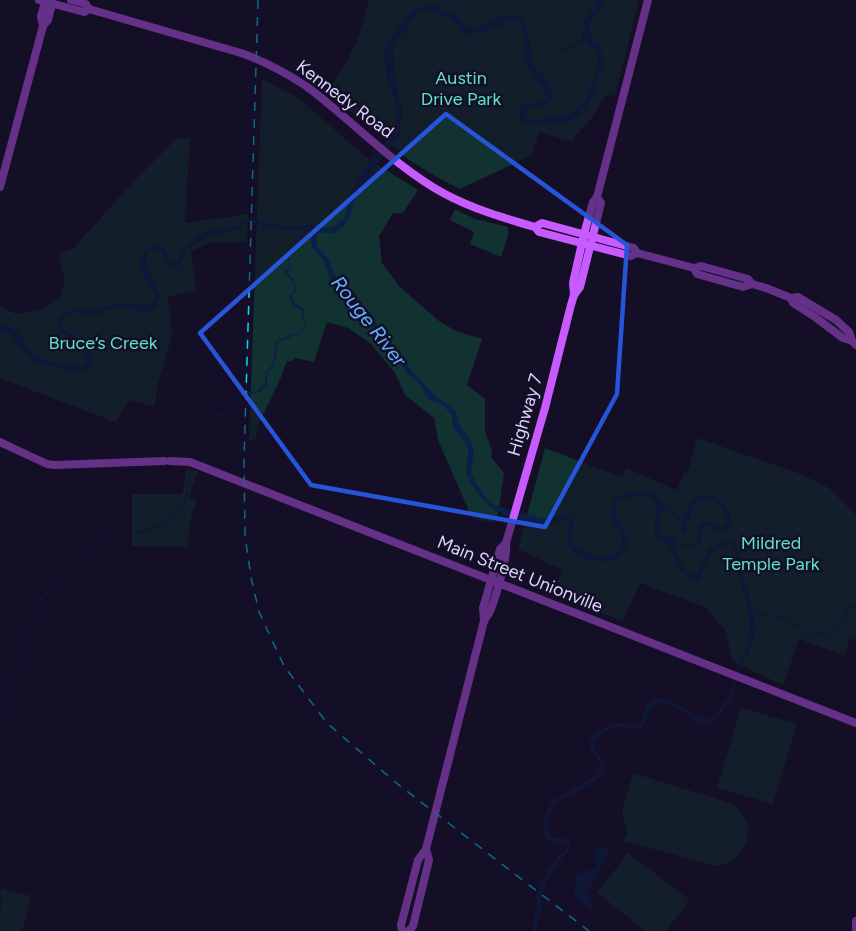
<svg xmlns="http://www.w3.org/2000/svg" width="856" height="931" viewBox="0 0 856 931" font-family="Figtree,sans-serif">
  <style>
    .green { fill: #123131 }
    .water { fill: #0b2049 }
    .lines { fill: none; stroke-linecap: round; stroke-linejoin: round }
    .stream { stroke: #0b2049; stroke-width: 1.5 }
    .major { stroke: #c85bff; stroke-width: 8 }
    .rail { stroke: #00dcff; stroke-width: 1.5; stroke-dasharray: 9 8; stroke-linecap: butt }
    .marked { fill: none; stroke: #2655da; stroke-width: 4.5; stroke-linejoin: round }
    .labels { text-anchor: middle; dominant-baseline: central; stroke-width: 5; stroke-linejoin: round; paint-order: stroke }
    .park-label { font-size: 18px; fill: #5de2c6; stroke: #140f27 }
    .street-label { font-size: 18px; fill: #dbd4ff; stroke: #140f27 }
    .water-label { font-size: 20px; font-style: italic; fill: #62b1ff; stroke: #140f27 }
  </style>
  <rect width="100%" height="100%" fill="#140f27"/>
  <g class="green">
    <path d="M368 0H639L615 96 606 95 588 123 575 136 573 142 539 132 532 155 460 189 437 177 409 160 328 92C346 62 364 36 368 0Z"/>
    <polygon points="262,79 298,98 370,160 418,190 403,213 393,213 379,236 382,263 400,287 439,321 456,331 482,339 467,385 485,399 485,431 492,451 491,457 504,473 498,515 493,523 472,518 438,440 434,418 405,395 395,373 371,344 348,328 327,322 314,362 296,358 291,361 287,361 281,377 257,428 256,438 249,441"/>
    <polygon points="177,138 190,138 185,223 248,214 247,242 230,243 212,242 191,251 196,290 168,297 172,336 157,387 155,407 130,400 115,422 0,378 0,306 16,314 42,309 60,296 65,281 58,254 73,249 132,183"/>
    <polygon points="455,209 475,219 508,227 508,236 501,257 470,244 474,232 450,220"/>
    <polygon points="697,438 798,473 828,487 856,515 856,641 849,638 845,656 799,639 783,685 733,662 725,630 705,607 640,583 623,621 553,595 562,570 518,549 545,448 623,478 626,468 677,490 685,471 688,471"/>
    <polygon points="187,470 198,471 189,497 197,500 192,513 187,547 132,546 132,494 182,494"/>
    <polygon points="741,708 797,724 773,804 717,788"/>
    <path d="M633 773 727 802C733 805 739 808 742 813 758 835 740 865 715 866L624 841 627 833 622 812Z"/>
    <polygon points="628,853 690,900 666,931 646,931 597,893"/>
    <polygon points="1,889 31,896 22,931 0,931"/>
  </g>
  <g class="water">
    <path d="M596 0H604L601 10 596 14 590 23V31L592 41 599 43 602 56 606 63C600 69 598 77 596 85 592 98 585 114 571 120 564 123 555 123 548 124 537 125 529 126 520 120L518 108C527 97 541 110 547 95 543 86 535 80 531 72 522 56 526 37 519 21L512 20 486 32 468 34 462 32 458 25 449 18H445L434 11 429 10 420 13 409 24 406 31 398 38 393 46 394 73 402 110 400 135 359 189C350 205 355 225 333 233 329 234 323 232 319 232L317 235 316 241 317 247 328 258 338 283 353 293 360 306 372 314 381 332 392 344 394 349 403 355 408 367 424 384 437 398 445 402 456 411 459 424 470 439 473 448 474 458 471 468 472 475 477 485 490 503 502 508 546 519 560 514 567 515 572 519 574 524 572 539 575 546 584 552 600 556H611L615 554 620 549 623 542 622 536 614 525 611 514 612 504 617 497 626 492 637 491 653 494 661 501 663 505 658 532 663 536 673 538C676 544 675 548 677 554 680 564 686 570 694 575L699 572 702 560 708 550 715 546 726 541 732 542 738 550 742 560 741 571 753 609 755 630 751 648 741 667 734 687V692L731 700 713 722C700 731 690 715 678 709 672 706 666 704 659 703 647 709 649 724 639 728 632 730 627 727 620 727 612 727 605 731 600 737 595 741 594 742 594 749 597 754 604 759 604 764 606 784 566 793 555 805 552 808 551 813 549 817 546 826 546 830 553 838H564L570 842 571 849 559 862 547 880 541 900V913L537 924 538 931H532C534 923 535 917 534 908L536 907C534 894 546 871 555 860 559 854 565 853 568 846L566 843C561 842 554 844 548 841 537 834 547 809 552 801L595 776 602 764C597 759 589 751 590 743 591 732 610 724 621 723 628 723 633 726 640 724 643 718 644 708 649 703 666 687 695 721 711 719L728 698 732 690 737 667 747 647 751 629 747 604 738 573 737 557 730 545C708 543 708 566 699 579L694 581C687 576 680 571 676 564 674 558 671 546 665 542 662 541 659 540 656 539 652 525 658 513 654 499 646 495 624 495 618 503 607 518 636 531 624 551 623 553 620 557 618 558 605 566 574 560 568 544 566 538 568 532 569 525L564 520H560L554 523 543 525 503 515 500 512 495 511 494 510C485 503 467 482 466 470 466 461 470 458 467 446 465 440 459 436 456 430L453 429 452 415 442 404 432 401 427 397 418 382 407 374 401 363 381 344 374 331 370 321 365 315 354 307 345 293 331 282 324 261 312 247 311 239 314 229 307 230 298 242 296 250 290 255 289 259 291 268 286 272C293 277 296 284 296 292L292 296C294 307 298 303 304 310V318L307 324 298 334 278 342C277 354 276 367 266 374L268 385 263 388 260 392 241 395 242 393 257 391 260 387 265 384V372C276 366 274 352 276 341L285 337 299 332 306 324 302 318V310L292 306 290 296C300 287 292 280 284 273V270L289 269C290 265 288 259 288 254L295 251 298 238 304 232 305 228C297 228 292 233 284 231 272 229 261 224 249 222L236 230 206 237 188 250 184 256C184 261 180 264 177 268 163 266 168 260 160 252L151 250 147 254C142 274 161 287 159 297 158 308 150 314 140 312 135 312 131 308 127 308 121 308 113 309 108 310 104 311 100 315 95 315 81 315 72 307 61 321L62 328 81 340 90 356 92 363 90 366 82 371C62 370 36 367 23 351 17 345 14 337 8 332H0V326C3 326 7 326 10 327 19 329 27 349 36 355 49 364 68 365 83 366L86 364V357C81 352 79 344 74 340 68 335 62 334 57 328V320L64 313 74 308 94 309 116 304H151L155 297V293C150 284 143 279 140 268 137 255 150 238 163 248 168 251 167 257 169 261L176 263 179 260 182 251 201 233 211 231 218 228 235 226 249 219 287 227 307 225 329 228 335 226 344 218 351 192 359 177 386 140 395 134 396 131 397 109 390 87 387 82 384 53 386 43 400 27 405 18 413 10 420 7 432 5H438L442 10 456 14 465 25 476 28C488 22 508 11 521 16 531 31 528 50 535 66 540 75 558 88 552 98 546 111 531 103 525 112L526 118C534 121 541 120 549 118 556 117 566 117 572 113 586 105 605 63 595 49 594 48 588 44 587 43L586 39 584 42 582 41 584 21 594 8Z"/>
    <path d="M713 495C727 502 742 527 719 531 714 532 711 527 706 526L701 531C703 549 693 549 680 546L682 544 690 545 697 541 698 530 697 529 700 524 708 521 717 526H722L727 522V516L717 501C690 492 691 515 685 533H682C682 523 685 506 693 499 698 494 706 496 713 495Z"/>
    <polygon points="600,847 607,849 609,854 587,892 594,905 592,909 580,902 573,891 576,886 575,879 579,873 585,873 588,870 593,870 597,865 593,852"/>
  </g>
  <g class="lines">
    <g class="stream">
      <polyline points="438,5 439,0"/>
      <polyline points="559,52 582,41"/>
      <path d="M200 420 206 414 222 415C228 408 232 396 242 394"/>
      <path d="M662 508C672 510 675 517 683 523"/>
      <path d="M137 533C157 527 181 520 186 498 188 490 189 481 190 473"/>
      <polyline points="75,561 89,547 111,541"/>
      <path d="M752 609C764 616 771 615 783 619 789 621 791 625 797 625L800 629 803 631 804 633 809 637 819 632 827 636C840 632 844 619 848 608L850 606 856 608"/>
      <polyline points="0,714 36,608 42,598 59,579"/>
    </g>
    <g class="major">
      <path d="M39 0 84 12 89 9 241 53C264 61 286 73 306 86 352 120 395 167 445 194 473 209 504 218 535 227L542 223 634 248 637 253"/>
      <polyline points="71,0 86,4 89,9"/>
      <polyline points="43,26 41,16 45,2"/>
      <polyline points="0,187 43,26 48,20 52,4"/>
      <polyline points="535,227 539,232 631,256 637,253 694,268 701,266 748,279 752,284 766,288 791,298 793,303 815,317 843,338 852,341 856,345"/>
      <polyline points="694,268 697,274 743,287 752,284"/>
      <polyline points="574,295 573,283 584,234 593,202 597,197 648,0"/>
      <polyline points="791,298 798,297 836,320 849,332 852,341"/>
      <polyline points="0,442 47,464 55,465 164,461"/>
      <polyline points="170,461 190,462 223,475 856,723"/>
      <path d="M484 621C486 617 490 613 491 609 496 596 508 556 506 543L545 408 571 305 574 295 580 287 601 203 597 197"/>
      <polyline points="402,931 401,925 418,860 426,849 484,621 483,608 500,549 506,543"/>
      <polyline points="409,931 413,926 429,860 426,849"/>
      <polyline points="856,931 856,921"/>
    </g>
    <polyline class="rail" points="258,0 244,459 245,536 251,577 259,612 284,666 327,723 395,782 589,931"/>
  </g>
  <path d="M0 0H856V931H0ZM446 114 627 245 617 394 545 527 311 485 200 333Z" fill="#140f27" fill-opacity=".55" fill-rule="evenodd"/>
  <path class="marked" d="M446 114 627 245 617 394 545 527 311 485 200 333Z"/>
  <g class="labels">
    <g class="park-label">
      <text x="461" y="78">Austin<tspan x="461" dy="21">Drive Park</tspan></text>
      <text x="103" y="343">Bruce’s Creek</text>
      <text x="771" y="543">Mildred<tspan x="771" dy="21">Temple Park</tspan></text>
    </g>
    <g class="street-label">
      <text transform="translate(345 99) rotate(37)">Kennedy Road</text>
      <text transform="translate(525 415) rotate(-74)">Highway 7</text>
      <text transform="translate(520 574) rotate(22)">Main Street Unionville</text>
    </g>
    <g class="water-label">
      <text transform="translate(369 321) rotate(52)">Rouge River</text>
    </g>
  </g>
</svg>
